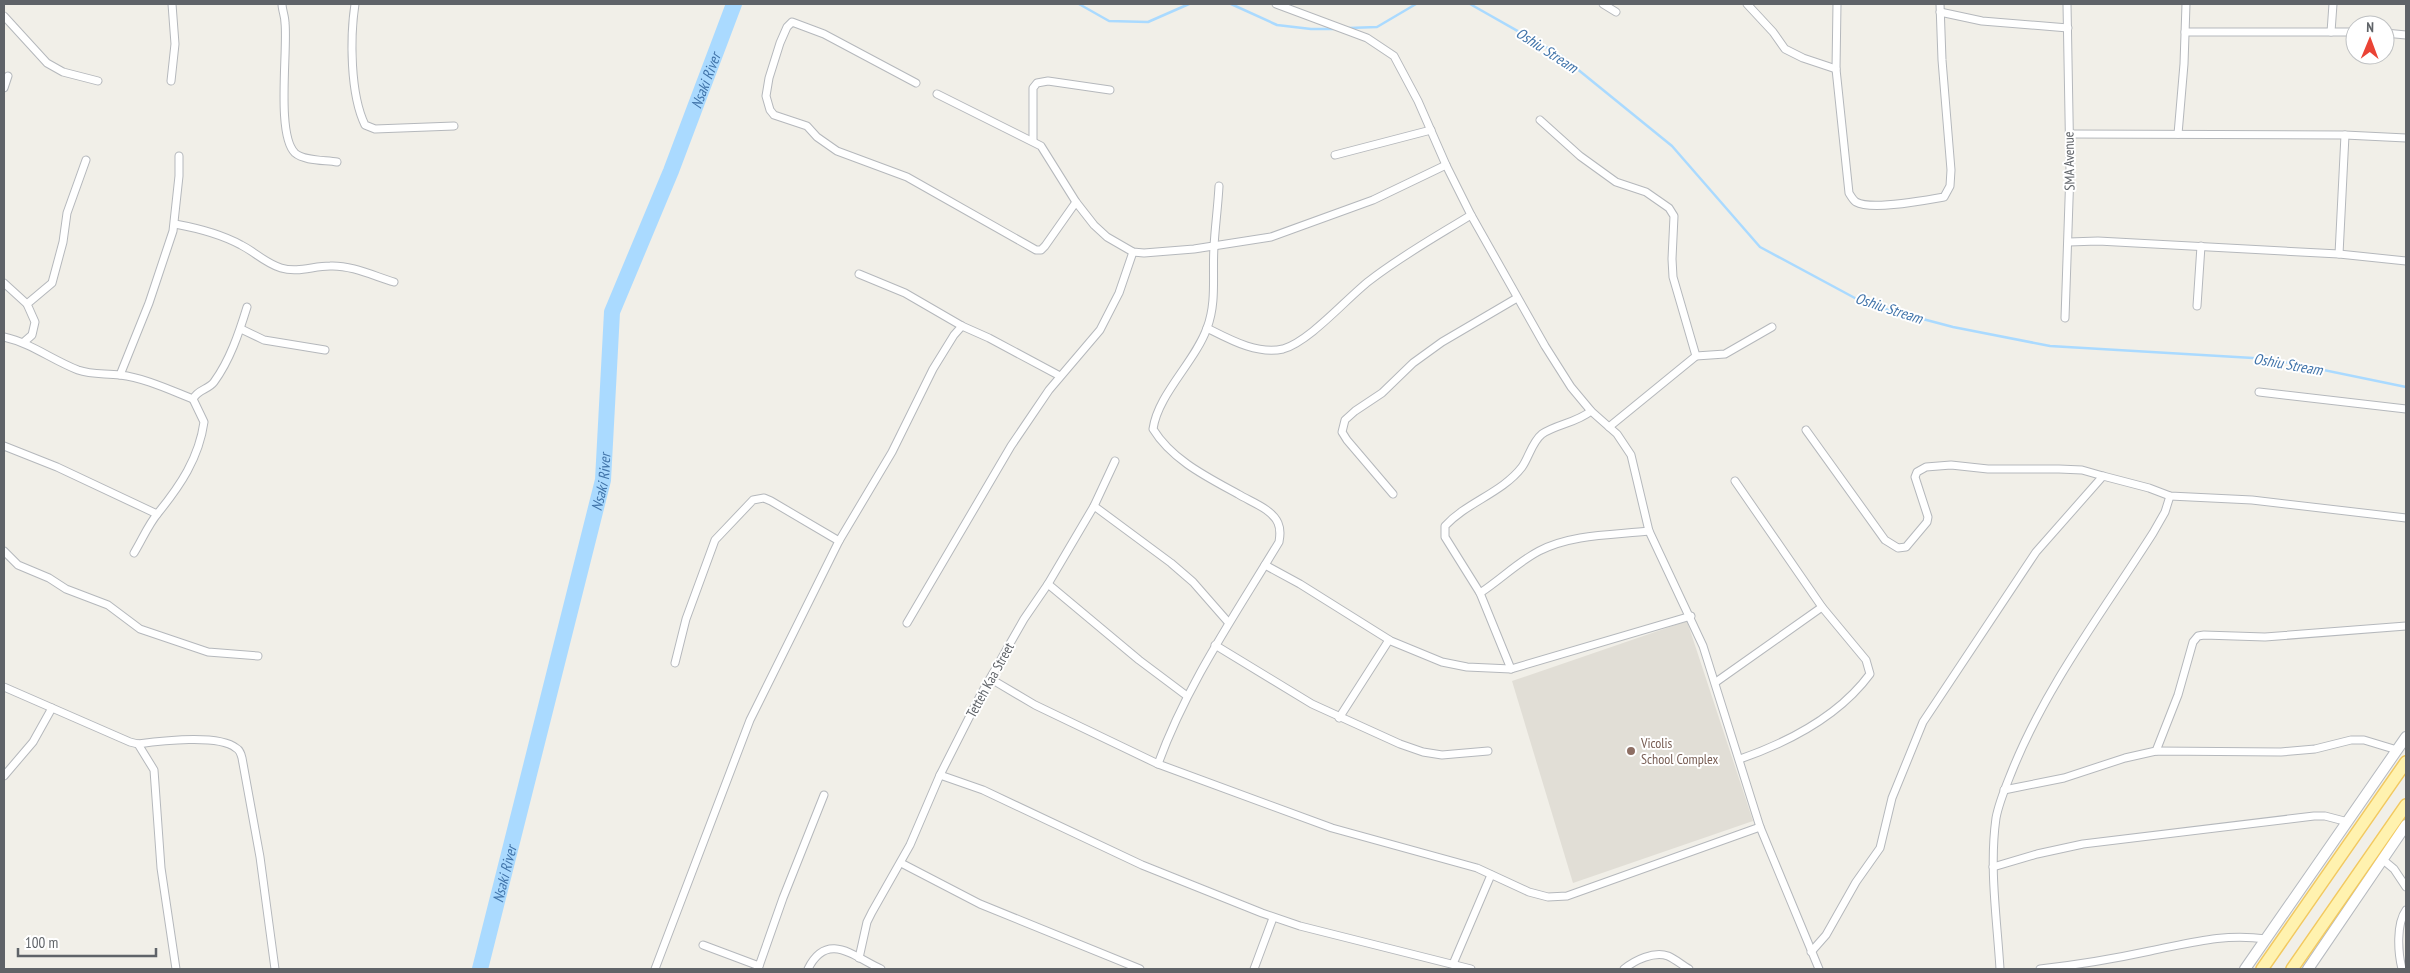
<svg xmlns="http://www.w3.org/2000/svg" width="2410" height="973" viewBox="0 0 2410 973" font-family="'PT Sans Narrow',sans-serif">
  <style>
    .education { fill: #e1ded6 }
    .lines { fill: none; stroke-linecap: round; stroke-linejoin: round }
    .stream { stroke: #aadaff; stroke-width: 2.5 }
    .river { stroke: #aadaff; stroke-width: 16 }
    .street-casing { stroke: #b5b8bc; stroke-width: 9 }
    .secondary-casing { stroke: #b6babf; stroke-width: 12 }
    .primary-casing { stroke: #f2c960; stroke-width: 14 }
    .street { stroke: #fff; stroke-width: 7 }
    .secondary { stroke: #fff; stroke-width: 10 }
    .primary { stroke: #fff2af; stroke-width: 11 }
    .education-dot { fill: #8d6e63; stroke: #fff; stroke-width: 2 }
    .labels { text-anchor: middle; dominant-baseline: central; stroke-width: 4; stroke-linejoin: round; paint-order: stroke }
    .street-label { font-size: 14px; fill: #5f6368; stroke: #fff }
    .education-label { font-size: 14px; fill: #785e54; stroke: #fff; text-anchor: start }
    .water-label { font-size: 15px; font-style: italic; fill: #4174aa; stroke: #fff }
  </style>
  <rect width="100%" height="100%" fill="#f1efe8"/>
  <polygon class="education" points="1687,621 1753,821 1573,883 1512,681"/>
  <g class="lines">
    <g class="stream">
      <polyline points="1079,4 1109,21 1148,22 1189,4"/>
      <polyline points="1231,4 1277,25 1311,29 1333,29"/>
      <polyline points="1470,4 1560,55 1672,146 1760,247 1866,304 1953,327 2050,346 2270,359 2406,387"/>
      <polyline points="1349,28 1377,27 1416,4"/>
    </g>
    <path class="river" id="s1" d="M480 969 603 480 612 312 671 171 734 4"/>
    <g class="street-casing">
      <g id="street">
        <path d="M282 4C282 10 285 16 285 23 288 49 276 135 295 153 304 161 325 160 337 162"/>
        <path d="M355 4C350 37 350 94 365 125L375 129 454 126"/>
        <polyline points="1276,4 1367,38 1394,56 1418,101 1446,165 1471,215 1545,346 1571,387 1591,411 1617,434 1631,455 1649,531 1703,646 1760,827 1819,969"/>
        <polyline points="1603,4 1616,12"/>
        <polyline points="1747,4 1773,32 1785,49 1803,58 1836,69"/>
        <path d="M1837 4 1836 69 1849 193C1851 196 1853 200 1856 202 1872 211 1926 200 1944 197L1950 186 1951 170 1942 60 1940 4"/>
        <polyline points="1940,12 1982,21 2068,28"/>
        <polyline points="4,16 47,63 63,72 98,81"/>
        <polyline points="2185,32 2355,32"/>
        <polyline points="2331,32 2333,4"/>
        <polyline points="2385,33 2406,35"/>
        <polyline points="171,81 175,44 172,4"/>
        <polyline points="916,83 824,34 792,22 787,27 780,43 769,78 766,96 770,110 774,115 807,126 817,137 837,151 907,177 1036,250 1041,250 1045,246 1076,202"/>
        <polyline points="4,88 8,76"/>
        <polyline points="937,94 1041,146 1076,202 1094,225 1107,237 1133,252 1144,253 1194,249 1271,237 1373,200 1446,165"/>
        <polyline points="1540,120 1580,156 1616,182 1646,192 1669,208 1674,216 1672,259 1673,277 1696,356 1609,427"/>
        <polyline points="2069,134 2345,135 2406,138"/>
        <polyline points="2178,134 2184,64 2186,4"/>
        <polyline points="1033,141 1033,88 1037,83 1048,81 1110,90"/>
        <polyline points="1335,155 1431,130"/>
        <path d="M175 224C197 228 221 234 241 245 255 252 265 263 281 268 298 273 313 266 330 266 351 265 374 276 394 282"/>
        <polyline points="2069,242 2098,241 2339,254 2406,261"/>
        <polyline points="2339,254 2345,135"/>
        <polyline points="859,274 905,293 962,326 989,338 1060,376"/>
        <polyline points="4,283 27,304"/>
        <polyline points="2197,306 2201,246"/>
        <polyline points="2065,318 2070,171 2067,4"/>
        <path d="M1207 328C1229 339 1257 355 1283 349 1310 341 1346 299 1369 281 1401 256 1437 236 1471 215"/>
        <polyline points="241,329 264,340 325,350"/>
        <path d="M4 337C31 343 52 360 78 370 92 375 105 373 120 375 145 378 170 390 193 399"/>
        <polyline points="24,342 32,335 35,322 27,304 52,283 63,242 67,213 86,160"/>
        <polyline points="1696,356 1725,354 1772,327"/>
        <polyline points="120,375 149,303 173,231 179,176 179,156"/>
        <polyline points="2259,392 2406,409"/>
        <polyline points="1806,430 1885,540 1898,548 1906,547 1927,522 1928,517 1915,477 1917,472 1926,467 1951,465 1988,469 2059,469 2082,470 2103,476"/>
        <polyline points="4,446 57,467 157,514"/>
        <path d="M1735 481 1822 607 1866 660 1870 674C1839 716 1789 742 1740 759"/>
        <polyline points="1393,494 1347,440 1342,432 1345,420 1355,411 1382,393 1413,363 1442,342 1517,298"/>
        <polyline points="1094,506 1171,563 1193,582 1228,622"/>
        <polyline points="4,551 18,565 49,578 66,589 108,605 140,629 208,652 258,656"/>
        <path d="M134 553C142 540 148 525 158 513 180 486 199 458 204 422L193 399C198 389 208 390 214 382 230 360 239 333 247 307"/>
        <polyline points="1265,565 1300,584 1391,641 1442,662 1467,667 1511,669 1691,616"/>
        <polyline points="1048,584 1139,660 1187,696"/>
        <path d="M1480 593C1500 580 1518 562 1539 551 1572 534 1613 535 1649 531"/>
        <polyline points="907,623 1011,446 1049,390 1100,330 1119,293 1133,252"/>
        <polyline points="1215,645 1312,704 1400,744 1423,752 1442,755 1488,751"/>
        <polyline points="675,663 686,619 715,540 753,500 764,498 771,501 839,541"/>
        <path d="M1511 669 1480 593 1445 537V526C1467 502 1502 493 1522 467 1529 457 1532 442 1542 434 1557 424 1576 423 1591 411"/>
        <polyline points="991,679 1035,705 1158,764 1332,828 1477,868 1529,892 1548,897 1567,896 1760,827"/>
        <polyline points="1716,682 1822,607"/>
        <path d="M4 687 130 742 138 744C160 741 219 734 236 748 240 750 241 754 242 758L260 857 275 969"/>
        <polyline points="1339,718 1389,640"/>
        <polyline points="138,744 154,770 161,868 176,969"/>
        <polyline points="2156,751 2178,695 2193,642 2198,636 2204,635 2265,637 2406,626"/>
        <path d="M1158 764C1187 684 1235 615 1279 542 1280 536 1281 530 1278 523 1272 509 1251 502 1238 494 1207 477 1172 460 1153 429 1158 394 1195 362 1207 328 1217 302 1212 274 1214 247 1215 227 1218 206 1219 186"/>
        <polyline points="940,775 983,790 1142,865 1262,913 1300,926 1471,969"/>
        <polyline points="4,776 33,742 52,708"/>
        <polyline points="2004,790 2064,778 2125,758 2156,751 2281,752 2315,749 2351,740 2364,740 2397,750"/>
        <polyline points="2382,859 2394,869 2406,887"/>
        <polyline points="901,863 980,904 1140,969"/>
        <polyline points="1993,867 2037,854 2083,844 2314,816 2325,816 2348,822"/>
        <polyline points="703,945 759,966"/>
        <polyline points="1811,952 1826,935 1856,882 1880,848 1892,798 1923,722 2036,552 2103,476 2149,488 2170,496 2252,500 2406,518"/>
        <polyline points="859,958 867,922 872,912 910,845 940,775 980,696 1024,619 1048,584 1094,506 1115,461"/>
        <polyline points="1453,964 1491,875"/>
        <polyline points="655,969 750,720 839,541 892,452 933,369 954,335 962,326"/>
        <polyline points="758,969 783,898 824,795"/>
        <path d="M808 969C827 931 853 956 881 969"/>
        <polyline points="1254,969 1273,918"/>
        <path d="M1624 969C1635 960 1654 951 1668 956 1675 959 1682 965 1689 969"/>
        <path d="M2000 969C1997 919 1989 868 1996 818 1999 802 2006 786 2012 771 2046 686 2104 610 2153 533L2165 512 2170 496"/>
        <path d="M2040 969C2077 965 2113 959 2150 951 2191 943 2223 933 2266 939"/>
        <path d="M2402 969C2398 953 2396 924 2406 910"/>
      </g>
    </g>
    <g class="secondary-casing">
      <g id="secondary">
        <polyline points="2245,969 2406,737"/>
        <polyline points="2308,969 2406,825"/>
      </g>
    </g>
    <g class="primary-casing">
      <g id="primary">
        <polyline points="2262,969 2406,762"/>
        <polyline points="2292,969 2406,805"/>
      </g>
    </g>
    <use href="#street" class="street"/>
    <use href="#secondary" class="secondary"/>
    <use href="#primary" class="primary"/>
  </g>
  <circle class="education-dot" cx="1631" cy="751" r="5"/>
  <g class="labels">
    <g class="street-label">
      <text transform="translate(2069 161) rotate(-91)">SMA Avenue</text>
      <text transform="translate(990 680) rotate(-61)">Tetteh Kaa Street</text>
    </g>
    <g class="education-label">
      <text x="1641" y="743">Vicolis<tspan x="1641" dy="16">School Complex</tspan></text>
    </g>
    <g class="water-label">
      <text transform="translate(1547 50) rotate(33)">Oshiu Stream</text>
      <text stroke="none"><textPath href="#s1" startOffset="922">Nsaki River</textPath></text>
      <text transform="translate(1889 308) rotate(18)">Oshiu Stream</text>
      <text transform="translate(2288 364) rotate(10)">Oshiu Stream</text>
      <text stroke="none"><textPath href="#s1" startOffset="502">Nsaki River</textPath></text>
      <text stroke="none"><textPath href="#s1" startOffset="98">Nsaki River</textPath></text>
    </g>
  </g>
  <rect width="2410" height="973" fill="none" stroke="#5f6368" stroke-width="10"/>
  <g transform="translate(2370 40) rotate(1)"><circle r="24" fill="#ffffff" stroke="#bfc1c3"/>
  <path d="M0-4L9 19L0 12L-9 19Z" fill="#ea4335"/>
  <text y="-8" font-size="14" font-weight="bold" text-anchor="middle" fill="#5f6368">N</text>
  </g>
  <path d="M18 948v8h138v-8" fill="none" stroke="#5f6368" stroke-width="2.5"/>
  <text x="25" y="948" font-size="15" fill="#5f6368" stroke="#ffffff" stroke-width="4" paint-order="stroke">100 m</text>
</svg>
